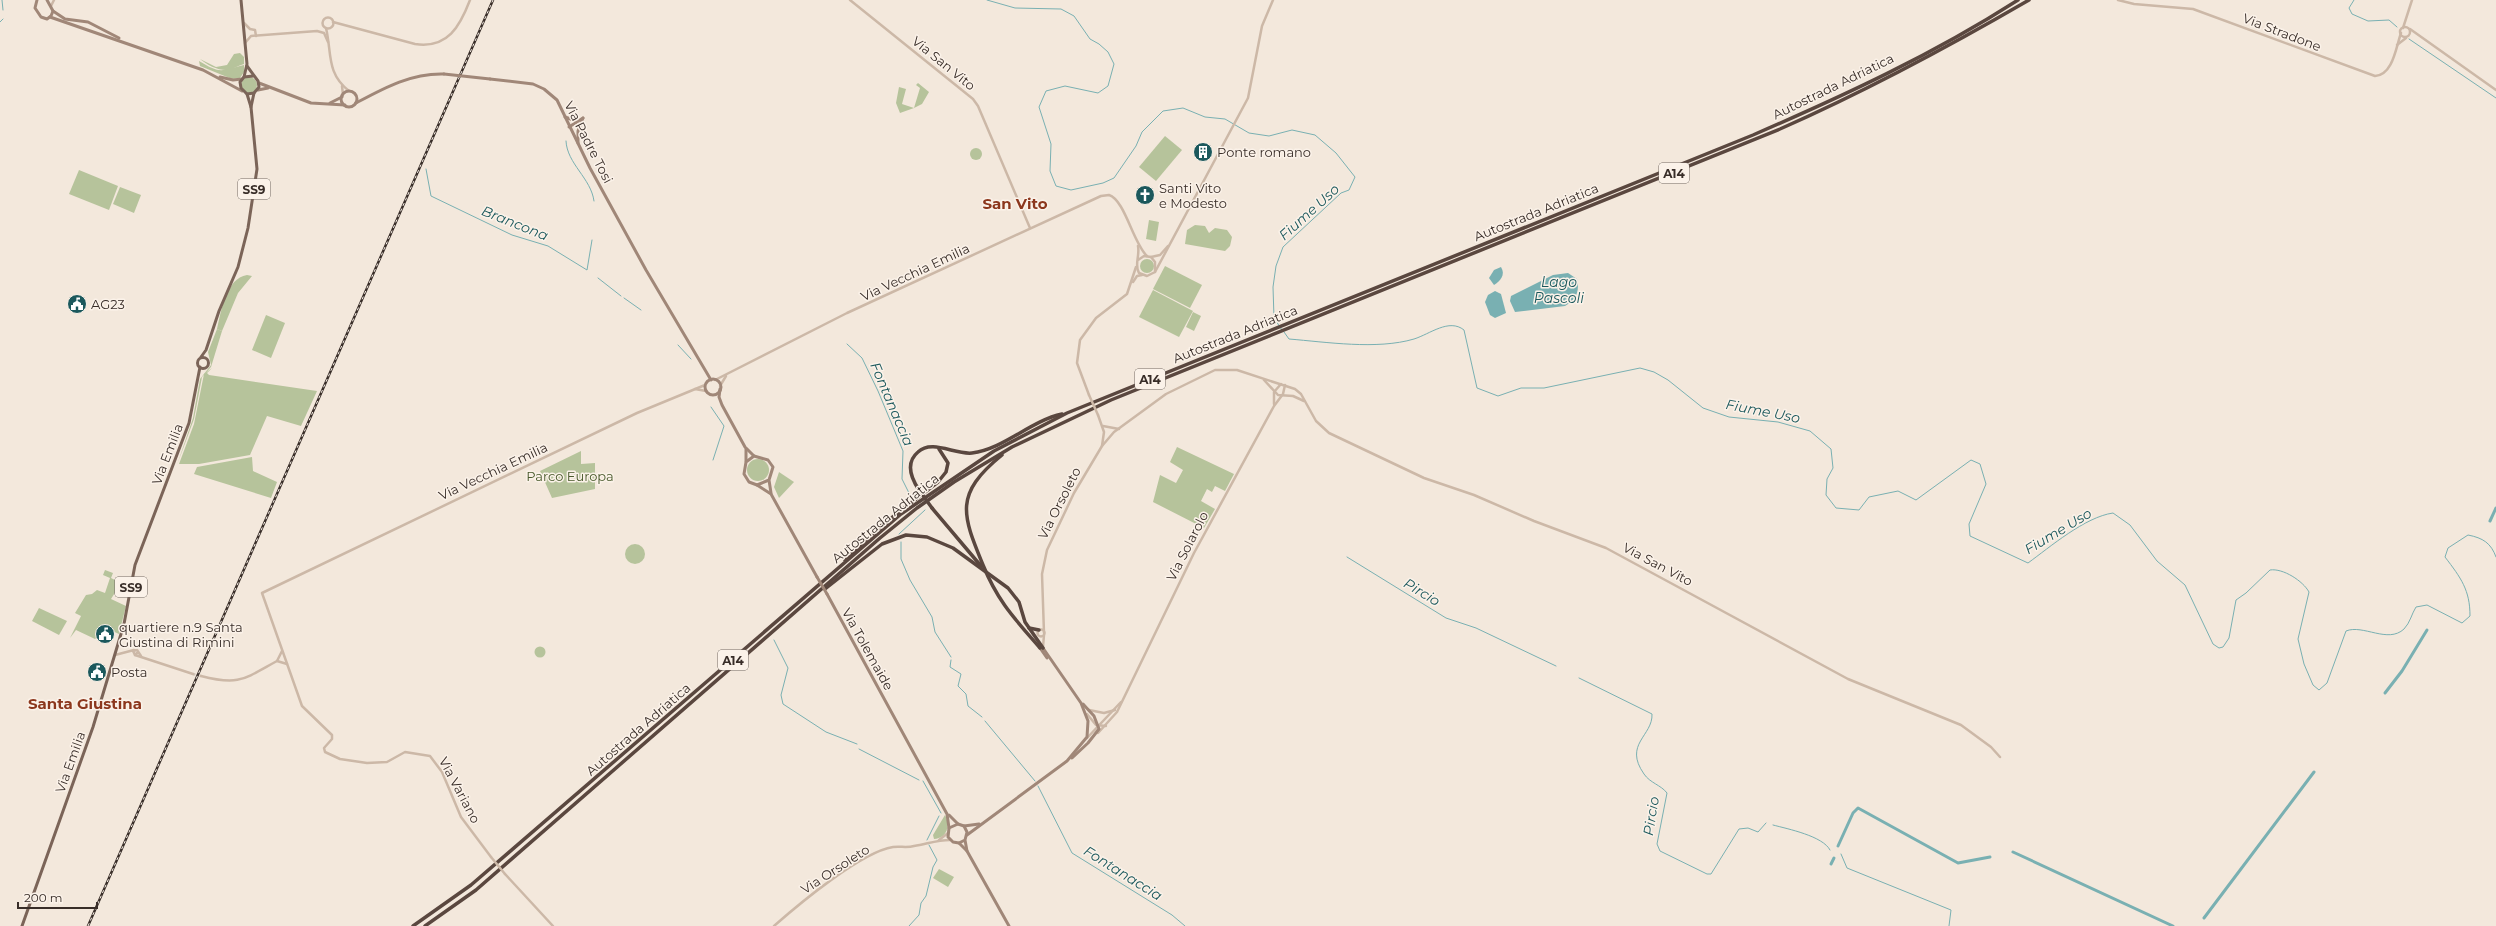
<svg xmlns="http://www.w3.org/2000/svg" width="2496" height="926" viewBox="0 0 2496 926" font-family="Montserrat,sans-serif">
  <style>
    .green { fill: #b6c39b }
    .water { fill: #79b0b2 }
    .lines { fill: none; stroke-linecap: round; stroke-linejoin: round }
    .stream { stroke: #79b0b2; stroke-width: 1 }
    .canal { stroke: #79b0b2; stroke-width: 3 }
    .tertiary-tunnel { stroke: #cec3b8; stroke-width: 2.5; stroke-dasharray: 2.5 1; stroke-linecap: butt }
    .tertiary { stroke: #ccb8a7; stroke-width: 2.5 }
    .secondary { stroke: #a08778; stroke-width: 3 }
    .primary { stroke: #7b6458; stroke-width: 3 }
    .motorway { stroke: #5a473f; stroke-width: 3.5 }
    .rail-casing { stroke: #382d28; stroke-width: 2.5 }
    .rail { stroke: #fbf2e9; stroke-width: 1; stroke-dasharray: 3; stroke-linecap: butt }
    .tertiary-bridge { stroke: #ccb8a7; stroke-width: 2.5 }
    .secondary-bridge { stroke: #a08778; stroke-width: 3 }
    .motorway-bridge { stroke: #5a473f; stroke-width: 3.5 }
    .labels { text-anchor: middle; dominant-baseline: central; stroke-width: 3; stroke-linejoin: round; paint-order: stroke }
    .shield { fill: #fbf2e9; stroke: #726862; stroke-width: 1 }
    .shield-label { font-size: 12px; font-weight: bold; fill: #382d28 }
    .street-label { font-size: 13px; fill: #382d28; stroke: #fbf2e9 }
    .poi-label { font-size: 13px; fill: #382d28; stroke: #fbf2e9; text-anchor: start }
    .park-label { font-size: 13px; fill: #47582a; stroke: #fbf2e9 }
    .water-label { font-size: 14px; font-style: italic; fill: #1b585c; stroke: #fbf2e9 }
    .quarter-label { font-size: 15px; font-weight: bold; fill: #8c371d; stroke: #fbf2e9 }
  </style>
  <rect width="100%" height="100%" fill="#f3e8dc"/>
  <g class="green">
    <path d="M240 53 244 57V64C239 65 234 69 228 70 219 71 207 65 200 59L216 67 227 65 234 54Z"/>
    <path d="M199 61C222 75 221 70 244 65V72L240 78 232 79 200 66Z"/>
    <circle cx="249" cy="85" r="8"/>
    <polygon points="918,83 929,92 922,104 914,108 920,88 916,85"/>
    <polygon points="899,87 906,89 902,104 914,108 900,113 896,103"/>
    <polygon points="1165,136 1182,150 1156,181 1139,167"/>
    <circle cx="976" cy="154" r="6"/>
    <polygon points="79,170 118,186 109,210 69,194"/>
    <polygon points="120,187 141,195 134,213 113,204"/>
    <polygon points="1149,220 1159,222 1156,241 1146,239"/>
    <polygon points="1195,225 1205,226 1209,233 1215,228 1227,230 1232,237 1230,246 1225,251 1185,244 1187,230"/>
    <circle cx="1147" cy="266" r="7"/>
    <polygon points="1165,266 1202,285 1190,308 1153,289"/>
    <path d="M247 275 252 276 238 293 222 331 217 329C221 312 226 278 247 275Z"/>
    <polygon points="1153,290 1193,311 1179,337 1139,317"/>
    <polygon points="1193,312 1201,316 1194,331 1186,327"/>
    <polygon points="266,315 285,323 271,358 252,350"/>
    <polygon points="217,329 222,331 211,367 202,377 194,419 177,465 193,418 200,379 211,365 208,352"/>
    <polygon points="223,332 212,368 207,373 209,375 317,391 301,426 267,416 250,455 199,464 179,464 194,424 204,374 212,368"/>
    <polygon points="1177,447 1234,474 1225,491 1215,486 1212,492 1207,489 1201,501 1215,509 1204,528 1153,502 1160,475 1176,483 1183,470 1170,462"/>
    <polygon points="581,451 581,464 595,463 595,489 552,498 540,471"/>
    <polygon points="252,457 253,471 277,482 271,498 194,474 197,467"/>
    <circle cx="758" cy="470" r="11"/>
    <polygon points="779,472 794,482 779,498 774,487"/>
    <circle cx="635" cy="554" r="10"/>
    <polygon points="105,570 113,573 111,578 121,583 111,599 126,606 119,634 106,628 95,639 76,630 70,638 81,616 75,613 86,595 92,594 97,590 105,593 110,578 103,575"/>
    <polygon points="39,608 67,621 59,635 32,621"/>
    <circle cx="540" cy="652" r="5.5"/>
    <path d="M945 815C950 825 948 838 934 839L933 835Z"/>
    <polygon points="939,869 954,877 948,887 933,878"/>
  </g>
  <g class="water">
    <path d="M1501 267C1506 275 1500 281 1494 285L1489 278 1494 270Z"/>
    <path d="M1568 273 1577 279C1580 291 1576 300 1565 306L1515 312 1510 301 1511 296 1553 275Z"/>
    <polygon points="1495,291 1501,294 1506,313 1495,318 1490,315 1485,302 1488,295"/>
  </g>
  <g class="lines">
    <g class="stream">
      <polyline points="2,0 3,10"/>
      <polyline points="987,0 1015,8 1061,9 1074,16 1090,39 1099,44 1108,52 1114,64 1108,86 1098,93 1065,86 1046,91 1039,107 1051,144 1050,171 1056,186 1071,190 1103,183 1114,178 1136,146 1142,132 1163,111 1183,108 1205,117 1225,119 1249,133 1269,136 1292,130 1315,135 1336,153 1355,177 1349,190 1341,193 1283,247 1276,266 1273,287 1274,318 1282,330"/>
      <polyline points="2354,0 2349,8 2352,14 2368,21 2389,20 2397,27"/>
      <polyline points="0,22 3,19"/>
      <polyline points="2409,39 2496,98"/>
      <path d="M566 141C567 164 591 178 594 201"/>
      <polyline points="426,169 431,196 512,235 548,246 587,270 592,240"/>
      <polyline points="598,278 621,296"/>
      <polyline points="624,298 641,310"/>
      <path d="M1284 332 1289 339C1326 342 1377 350 1414 339 1430 334 1449 318 1464 330L1477 388 1498 396 1521 388H1544L1640 368 1654 372 1668 380 1703 408 1729 417 1778 422 1810 431 1831 449 1833 468 1827 479 1826 495 1836 508 1859 510 1869 497 1898 491 1916 500 1971 460 1980 464 1986 484 1969 524 1970 536 2028 563C2050 547 2085 517 2113 513L2130 525 2157 561 2185 585 2213 644 2219 648 2223 647 2229 638 2236 600 2246 593 2270 570C2283 568 2303 581 2309 592L2298 639 2304 664 2313 685 2319 690 2327 683 2346 631C2363 624 2388 644 2404 629 2410 623 2412 613 2416 607L2427 605 2462 623 2470 616C2470 590 2461 578 2445 557L2448 548 2468 535C2483 538 2491 543 2496 557"/>
      <polyline points="847,344 862,358 878,391 903,451 902,479 909,493 914,498"/>
      <polyline points="678,345 691,359"/>
      <polyline points="711,407 724,426 713,460"/>
      <polyline points="899,534 925,510"/>
      <polyline points="901,542 901,559 910,580 932,617 935,632 951,657"/>
      <polyline points="1347,557 1446,618 1476,628 1556,666"/>
      <polyline points="774,640 788,668 781,695 783,704 826,732 857,744"/>
      <polyline points="951,660 950,667 961,674 958,686 966,694 968,706 982,717"/>
      <path d="M1579 678 1652 714C1653 736 1623 744 1644 774 1650 783 1661 785 1667 793L1657 844 1660 851 1707 874H1711L1739 829 1748 828 1758 832 1766 823"/>
      <polyline points="985,721 1035,781"/>
      <polyline points="859,749 919,780"/>
      <polyline points="923,781 941,813"/>
      <polyline points="1038,786 1072,853 1172,915 1185,926"/>
      <path d="M1773 825C1788 829 1823 836 1830 850"/>
      <polyline points="927,840 939,816"/>
      <polyline points="1841,854 1847,868 1951,910 1949,926"/>
      <polyline points="909,926 919,915 921,903 926,896 933,867 937,860 929,845"/>
    </g>
    <g class="canal">
      <polyline points="2490,521 2496,508"/>
      <polyline points="2385,693 2402,671 2427,630"/>
      <polyline points="1838,846 1853,813 1858,808 1958,863 1990,857"/>
      <polyline points="2013,852 2173,926"/>
      <polyline points="1831,864 1834,858"/>
      <polyline points="2204,918 2314,772"/>
    </g>
    <polyline class="tertiary-tunnel" points="193,674 201,676"/>
    <g class="tertiary">
      <polyline points="850,0 973,99 978,106 1030,228"/>
      <path d="M2118 0 2134 4 2193 9 2375 76C2393 75 2396 47 2401 33"/>
      <polyline points="51,6 54,0"/>
      <circle cx="328" cy="23" r="5.5"/>
      <path d="M333 22 415 44C448 49 460 26 470 0"/>
      <polyline points="244,23 250,29 255,30 256,36"/>
      <circle cx="2405" cy="32" r="5"/>
      <path d="M326 28C332 53 326 73 349 91"/>
      <polyline points="2403,28 2412,0"/>
      <polyline points="2410,29 2496,90"/>
      <polyline points="245,43 251,36 317,31 324,33 328,42"/>
      <polyline points="2397,45 2406,38"/>
      <polyline points="342,86 343,95"/>
      <path d="M1138 246C1140 256 1134 265 1139 273L1147 276 1155 272V262L1151 257 1144 256 1138 260"/>
      <polyline points="1151,257 1160,255 1168,246"/>
      <polyline points="1155,272 1248,98 1262,26 1273,0"/>
      <polyline points="1133,282 1137,276 1142,275"/>
      <path d="M715 380 847 313 1101 196 1109 195C1125 200 1133 243 1147 256"/>
      <polyline points="1264,380 1278,395 1293,396 1304,401"/>
      <polyline points="720,386 726,376"/>
      <polyline points="695,389 706,391"/>
      <polyline points="1089,395 1077,363 1080,340 1096,318 1127,294 1136,267"/>
      <polyline points="1274,404 1274,392 1281,384"/>
      <polyline points="1098,415 1104,432 1102,446"/>
      <polyline points="1103,426 1119,429"/>
      <circle cx="1041" cy="633" r="3.5"/>
      <polyline points="1044,633 1042,574 1047,550 1074,493 1102,446 1114,432 1166,394 1215,370 1237,370 1295,389 1301,394 1316,421 1329,433 1424,478 1474,495 1534,521 1606,548 1848,679 1961,725 1991,747 2000,757"/>
      <polyline points="1043,647 1044,635"/>
      <polyline points="282,651 277,661 287,664"/>
      <polyline points="138,652 135,655 133,651 137,650 141,656"/>
      <polyline points="115,655 134,650"/>
      <polyline points="135,655 193,674"/>
      <path d="M201 676C239 686 244 679 277 661"/>
      <polyline points="1089,710 1104,713 1115,710"/>
      <polyline points="1087,714 1096,725 1106,726"/>
      <polyline points="1098,733 1117,712 1194,553 1274,406 1283,394 1285,385"/>
      <polyline points="1087,738 1121,702"/>
      <polyline points="939,840 948,833"/>
      <polyline points="491,857 461,817 442,772 430,756 405,752 387,762 367,763 340,759 325,752 324,748 332,739 332,735 302,706 262,593 637,413 705,385"/>
      <polyline points="505,874 553,926"/>
      <path d="M774 926C799 904 861 852 893 847 900 846 907 848 914 846 927 844 937 840 950 840"/>
    </g>
    <g class="secondary">
      <polyline points="37,0 35,8 41,17 47,19 51,16 53,11 47,0"/>
      <polyline points="53,11 65,19 88,22 119,38"/>
      <polyline points="50,17 203,70 242,91"/>
      <polyline points="220,77 233,80 242,79"/>
      <polyline points="490,79 533,84 544,89 557,100 590,168 646,270 711,380"/>
      <polyline points="259,83 311,103 345,105"/>
      <polyline points="258,90 268,88"/>
      <circle cx="349" cy="99" r="8"/>
      <polyline points="330,103 342,97"/>
      <path d="M356 103C384 88 411 73 444 74"/>
      <polyline points="565,117 576,121"/>
      <polyline points="569,127 583,118"/>
      <polyline points="578,143 578,131 583,118"/>
      <circle cx="713" cy="387" r="8"/>
      <polyline points="720,389 719,397 722,405 745,447 754,456"/>
      <polyline points="746,449 746,461"/>
      <polyline points="769,480 757,485 749,482 744,474 746,462 754,456 768,460 773,467 769,480 771,493"/>
      <polyline points="757,485 771,494 817,577"/>
      <polyline points="827,594 947,814 949,828"/>
      <polyline points="1040,648 1047,658"/>
      <polyline points="1072,758 1088,743 1099,729 1094,716 1083,704"/>
      <polyline points="949,815 958,824"/>
      <polyline points="964,826 979,824"/>
      <polyline points="967,835 1067,761 1087,737 1088,721 1081,703 1043,648"/>
      <polyline points="965,840 959,843 953,842 948,837 949,828 958,824 964,826 967,832 965,840 967,851"/>
      <polyline points="959,843 967,851 1009,926"/>
    </g>
    <g class="primary">
      <polyline points="241,0 247,64 244,77"/>
      <polyline points="247,66 258,81 259,87 254,93 247,94 241,88 240,82 244,77 253,76"/>
      <polyline points="247,94 251,107"/>
      <polyline points="201,357 206,350 219,311 238,267 248,228 257,169 251,107 254,93"/>
      <circle cx="203" cy="363" r="5.5"/>
      <polyline points="22,926 93,727 124,624 135,565 189,423 200,367"/>
    </g>
    <g class="motorway">
      <path d="M1002 455C954 494 962 514 983 565 998 602 1015 619 1040 648"/>
      <path d="M919 490C911 478 905 463 918 452 932 439 955 455 972 453 1004 449 1030 421 1062 414"/>
      <polyline points="932,508 981,566"/>
      <polyline points="845,560 881,526 938,482 946,472 948,463 939,449"/>
      <polyline points="825,589 882,544 906,535 927,537 953,548 1008,588 1019,602 1025,622 1043,648"/>
      <polyline points="1029,628 1039,630"/>
      <path d="M413 926 471 885 901 514 994 451 1067 413 1753 135C1843 96 1934 54 2018 0"/>
      <path d="M425 926 476 890 880 538 917 508 954 482 1012 447 1111 400 1780 129C1866 91 1948 47 2029 0"/>
    </g>
    <g class="rail-casing">
      <polyline id="rail" points="88,926 493,0"/>
    </g>
    <use href="#rail" class="rail"/>
    <g class="tertiary-bridge">
      <polyline points="1089,395 1098,415"/>
      <polyline points="491,857 505,874"/>
    </g>
    <g class="secondary-bridge">
      <polyline points="444,74 490,79"/>
      <polyline points="817,577 827,594"/>
    </g>
    <polyline class="motorway-bridge" points="919,490 932,508"/>
  </g>
  <defs>
    <g id="building-disc" transform="scale(1)"><circle r="9.5" fill="#1b585c" stroke="#fbf2e9"/><path d="M-4-6H4V6H1V3H-1V6H-4ZM-2.5-4.3h1.7v1.8h-1.7ZM.8-4.3h1.7v1.8H.8ZM-2.5-1h1.7V.8h-1.7ZM.8-1h1.7V.8H.8Z" fill="#fff"/></g>
    <g id="church-disc" transform="scale(1)"><circle r="9.5" fill="#1b585c" stroke="#fbf2e9"/><path d="M-1.2-6h2.4v3.5h3.3v2.4h-3.3V6h-2.4V-.1h-3.3v-2.4h3.3Z" fill="#fff"/></g>
    <g id="civic-disc" transform="scale(1)"><circle r="9.5" fill="#1b585c" stroke="#fbf2e9"/><path d="M-.6-6.5H3V-4.5H.6V-3L4-1V1h2V6H-6V1h2V-1L-.6-3ZM-1.2 2.5V6h2.4V2.5Z" fill="#fff"/></g>
  </defs>
  <g fill-rule="evenodd">
    <use href="#building-disc" x="1203" y="152"/>
    <use href="#church-disc" x="1145" y="195"/>
    <use href="#civic-disc" x="77" y="304"/>
    <use href="#civic-disc" x="105" y="634"/>
    <use href="#civic-disc" x="97" y="672"/>
  </g>
  <g class="labels">
    <g class="shield">
      <rect x="1659" y="163" width="30" height="20" rx="3"/>
      <rect x="238" y="179" width="32" height="20" rx="3"/>
      <rect x="1135" y="369" width="30" height="20" rx="3"/>
      <rect x="115" y="577" width="32" height="20" rx="3"/>
      <rect x="718" y="650" width="30" height="20" rx="3"/>
    </g>
    <g class="shield-label">
      <text x="1674" y="173">A14</text>
      <text x="254" y="189">SS9</text>
      <text x="1150" y="379">A14</text>
      <text x="131" y="587">SS9</text>
      <text x="733" y="660">A14</text>
    </g>
    <g class="street-label">
      <text transform="translate(2282 32) rotate(21)">Via Stradone</text>
      <text transform="translate(944 63) rotate(39)">Via San Vito</text>
      <text transform="translate(1833 86) rotate(-26)">Autostrada Adriatica</text>
      <text transform="translate(589 142) rotate(63)">Via Padre Tosi</text>
      <text transform="translate(1536 212) rotate(-22)">Autostrada Adriatica</text>
      <text transform="translate(915 272) rotate(-25)">Via Vecchia Emilia</text>
      <text transform="translate(1235 334) rotate(-22)">Autostrada Adriatica</text>
      <text transform="translate(167 454) rotate(-69)">Via Emilia</text>
      <text transform="translate(493 471) rotate(-25)">Via Vecchia Emilia</text>
      <text transform="translate(1059 503) rotate(-63)">Via Orsoleto</text>
      <text transform="translate(885 518) rotate(-39)">Autostrada Adriatica</text>
      <text transform="translate(1187 546) rotate(-63)">Via Solarolo</text>
      <text transform="translate(1658 564) rotate(28)">Via San Vito</text>
      <text transform="translate(868 649) rotate(61)">Via Tolemaide</text>
      <text transform="translate(638 729) rotate(-41)">Autostrada Adriatica</text>
      <text transform="translate(70 762) rotate(-70)">Via Emilia</text>
      <text transform="translate(460 790) rotate(62)">Via Variano</text>
      <text transform="translate(835 869) rotate(-33)">Via Orsoleto</text>
    </g>
    <g class="poi-label">
      <text x="1217" y="152">Ponte romano</text>
      <text x="1159" y="188">Santi Vito<tspan x="1159" dy="15">e Modesto</tspan></text>
      <text x="91" y="304">AG23</text>
      <text x="119" y="627">quartiere n.9 Santa<tspan x="119" dy="15">Giustina di Rimini</tspan></text>
      <text x="111" y="672">Posta</text>
    </g>
    <g class="park-label">
      <text x="570" y="476">Parco Europa</text>
    </g>
    <g class="water-label">
      <text transform="translate(1309 212) rotate(-42)">Fiume Uso</text>
      <text transform="translate(515 223) rotate(22)">Brancona</text>
      <text x="1559" y="282">Lago<tspan x="1559" dy="16">Pascoli</tspan></text>
      <text transform="translate(892 404) rotate(67)">Fontanaccia</text>
      <text transform="translate(1763 411) rotate(11)">Fiume Uso</text>
      <text transform="translate(2058 531) rotate(-31)">Fiume Uso</text>
      <text transform="translate(1422 592) rotate(31)">Pircio</text>
      <text transform="translate(1651 816) rotate(-81)">Pircio</text>
      <text transform="translate(1123 873) rotate(32)">Fontanaccia</text>
    </g>
    <g class="quarter-label">
      <text x="1015" y="203">San Vito</text>
      <text x="85" y="703">Santa Giustina</text>
    </g>
  </g>
  <path d="M18 902v6h79v-6" fill="none" stroke="#382d28" stroke-width="2"/>
  <text x="24" y="902" font-size="12" fill="#382d28" stroke="#fbf2e9" stroke-width="3" paint-order="stroke">200 m</text>
</svg>
